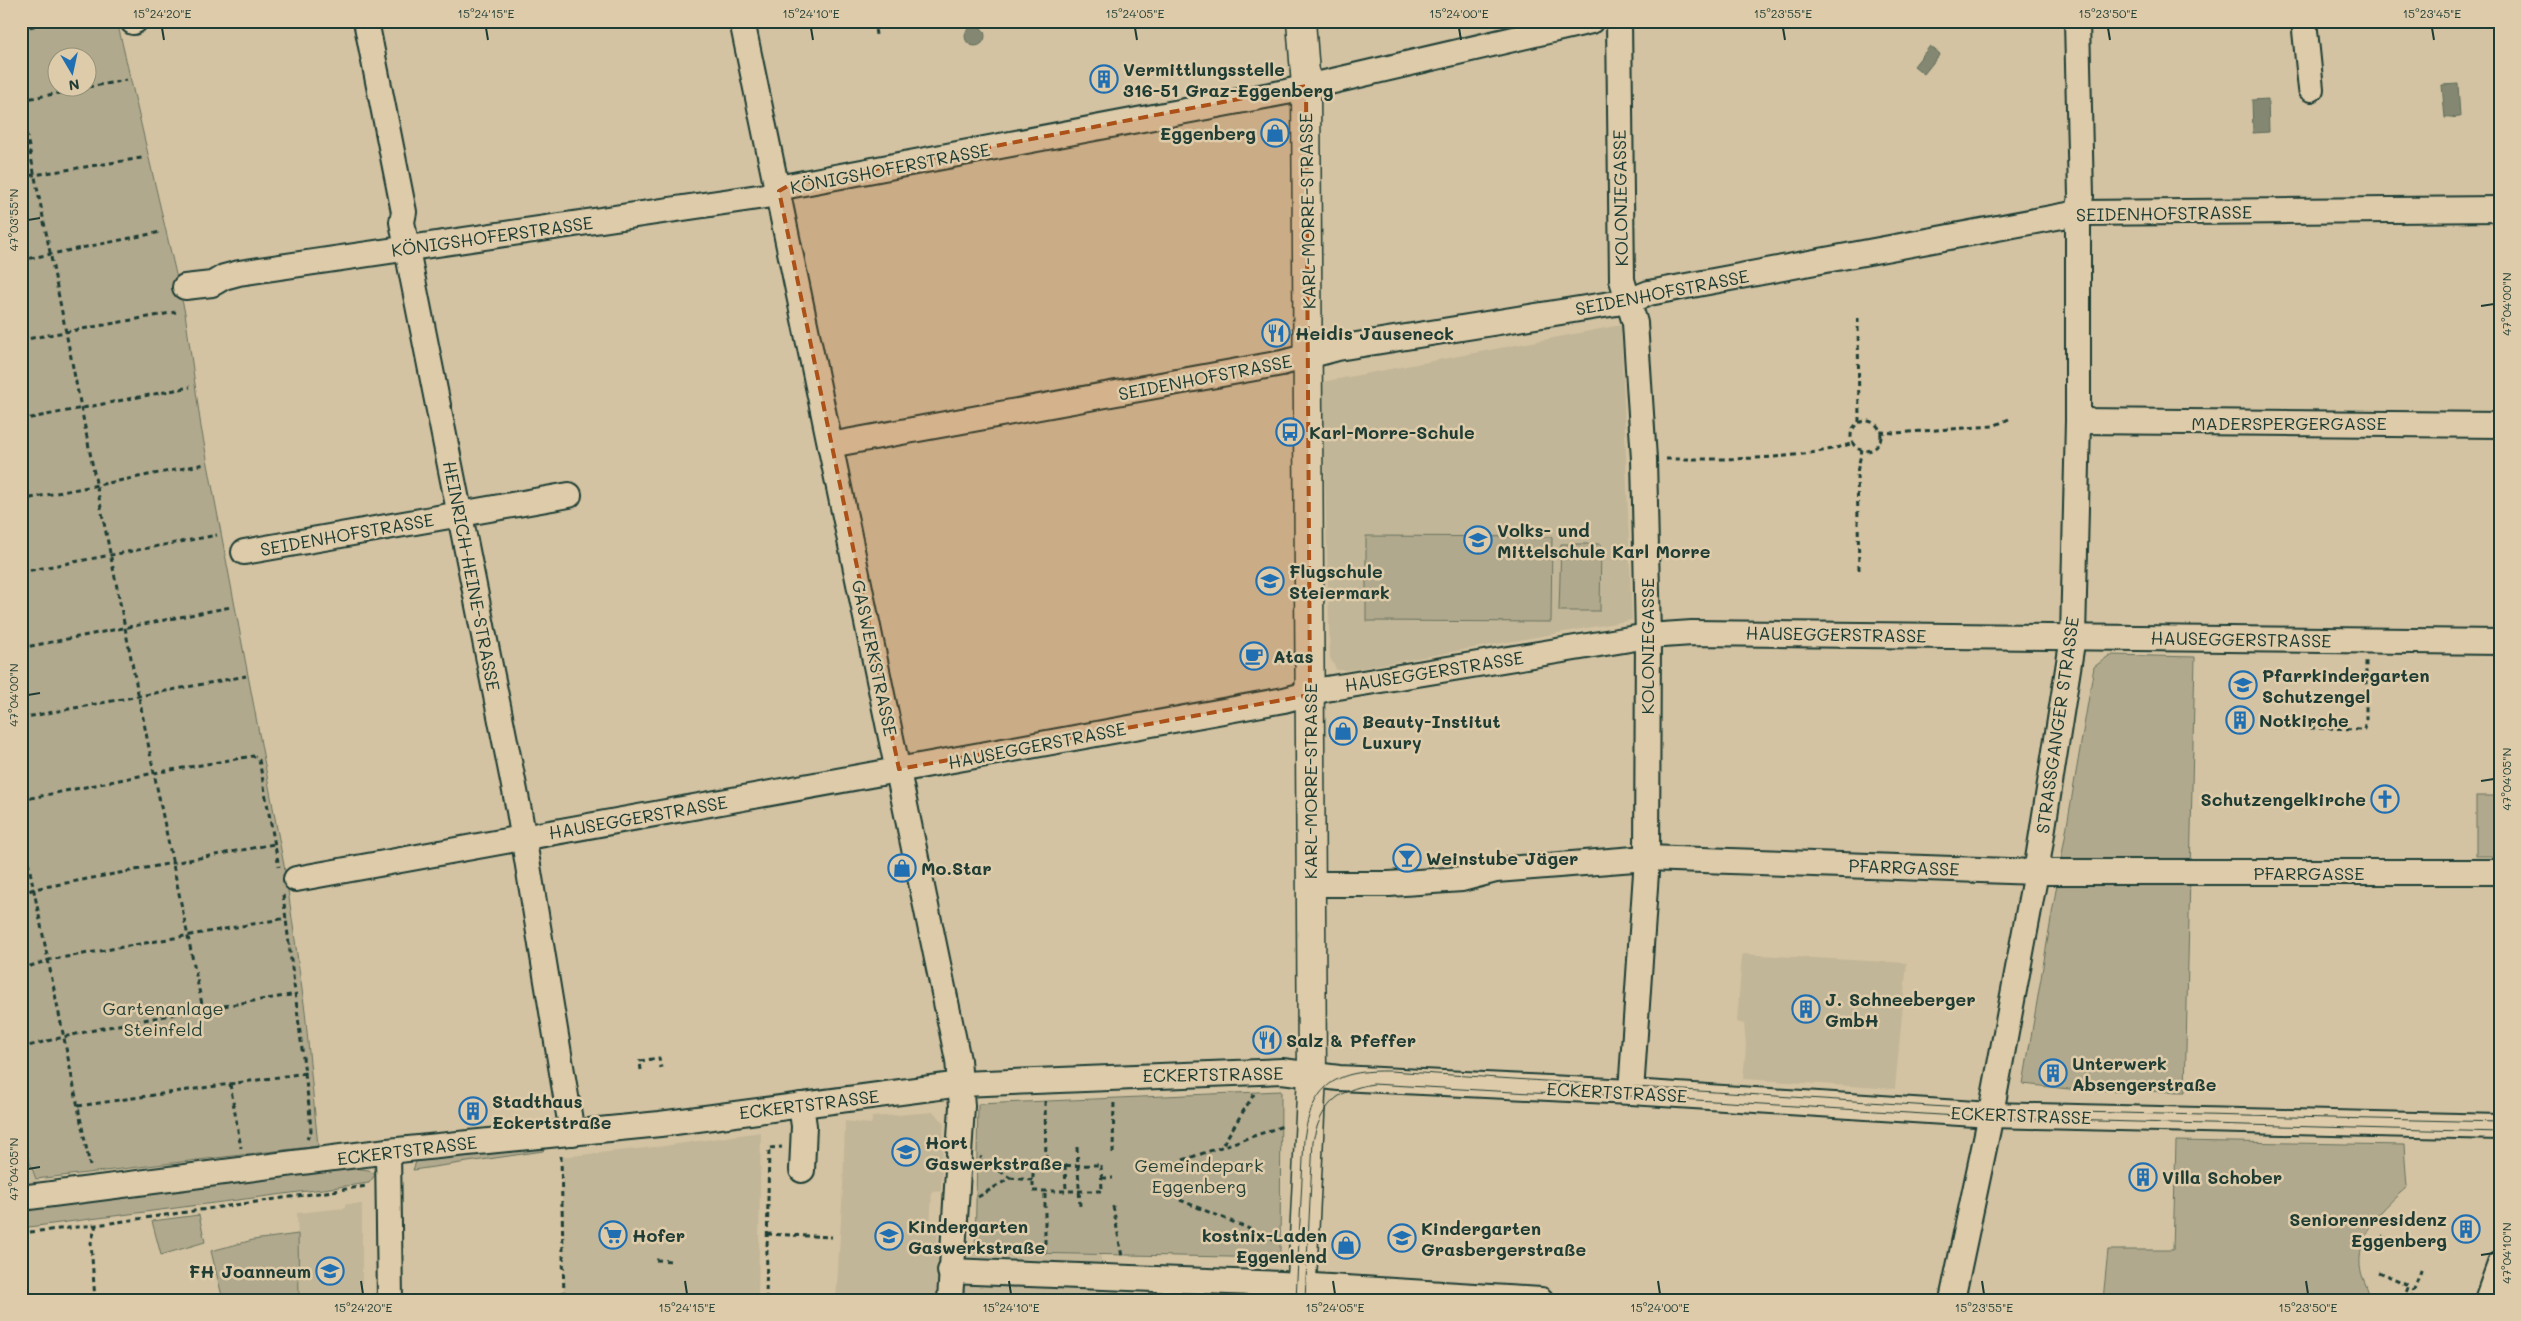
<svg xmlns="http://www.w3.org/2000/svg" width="2521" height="1321" viewBox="0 0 2521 1321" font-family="Mali,sans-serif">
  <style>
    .built { fill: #c2b698 }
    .green { fill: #b1a98d; stroke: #687360; fill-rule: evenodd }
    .water { fill: #848872; stroke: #5c6a59 }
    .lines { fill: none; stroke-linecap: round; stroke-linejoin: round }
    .minor-casing { stroke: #1f3d34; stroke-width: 28 }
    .major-casing { stroke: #1f3d34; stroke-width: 31 }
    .path { stroke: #1f3d34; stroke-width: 3; stroke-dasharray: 5 4; stroke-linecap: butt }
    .minor { stroke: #decba9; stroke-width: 24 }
    .major { stroke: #decba9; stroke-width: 28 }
    .tram { stroke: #1f3d34; stroke-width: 1 }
    .marked { fill: #ac5118; fill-opacity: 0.2; stroke: #ac5118; stroke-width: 4; stroke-dasharray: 10 6; stroke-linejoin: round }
    .ticks { fill: none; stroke: #1f3d34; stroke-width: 2 }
    .labels { text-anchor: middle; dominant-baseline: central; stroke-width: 5; stroke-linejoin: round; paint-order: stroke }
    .poi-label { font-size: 18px; font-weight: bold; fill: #1f3d34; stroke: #decba9; text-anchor: start }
    .street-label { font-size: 18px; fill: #1f3d34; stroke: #decba9 }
    .park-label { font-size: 18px; fill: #264238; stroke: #decba9 }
    .neatline { fill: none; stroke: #1f3d34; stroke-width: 2 }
    .ticks-label { font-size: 12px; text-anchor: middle; fill: #1f3d34 }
  </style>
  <rect width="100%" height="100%" fill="#d3c3a2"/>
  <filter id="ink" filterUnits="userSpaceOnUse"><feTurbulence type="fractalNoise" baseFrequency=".02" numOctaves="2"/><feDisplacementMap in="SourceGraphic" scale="10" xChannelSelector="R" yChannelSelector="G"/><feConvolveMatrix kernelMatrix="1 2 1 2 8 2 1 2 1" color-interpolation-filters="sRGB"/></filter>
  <g filter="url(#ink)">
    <g class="built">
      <polygon points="1621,325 1632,620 1350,670 1337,670 1330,658 1322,382"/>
      <polygon points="1742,954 1907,963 1895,1089 1743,1079 1746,1046 1744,1024 1737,1022"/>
      <polygon points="933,1112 944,1122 941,1192 932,1191 930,1228 938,1229 937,1244 975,1252 1101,1255 1102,1300 836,1300 843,1187 845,1121 871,1124 872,1117"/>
      <polygon points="21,1127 27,1155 36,1179 36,1182 21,1185"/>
      <polygon points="761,1132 758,1300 564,1300 561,1157 664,1146"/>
      <polygon points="345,1204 362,1204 362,1300 299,1300 297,1213 345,1208"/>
    </g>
    <g class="green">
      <path d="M117 21 185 313 201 427 286 876 305 1011 318 1146 36 1179 27 1155 21 1127V22ZM58 58H88V88H58Z"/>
      <polygon points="1366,536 1552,537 1551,622 1366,621"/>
      <polygon points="1561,544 1601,544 1600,611 1559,611"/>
      <polygon points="2110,655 2195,657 2185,1092 2078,1090 2023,1084 2094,667"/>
      <rect x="2476" y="796" width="24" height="60"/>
      <polygon points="1281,1091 1280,1258 975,1252 978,1104"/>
      <path d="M2176 1141 2404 1145 2407 1187C2383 1208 2358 1231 2360 1266 2361 1278 2369 1288 2370 1300H2103L2108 1250H2173Z"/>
      <polygon points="548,1146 543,1151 413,1170 416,1162 429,1156"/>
      <polygon points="347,1167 369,1170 375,1175 369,1183 21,1228 21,1205"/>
      <polygon points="199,1215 205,1242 161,1255 152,1221"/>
      <polygon points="298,1234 299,1300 223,1300 211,1251 253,1240"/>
    </g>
    <g class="water">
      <circle cx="975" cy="36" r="10"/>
      <polygon points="1930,46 1940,54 1924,74 1914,66"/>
      <polygon points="2458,84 2460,117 2445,118 2442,85"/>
      <polygon points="2268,99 2269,132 2253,133 2252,100"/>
    </g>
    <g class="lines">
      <g class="minor-casing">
        <g id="minor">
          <polyline points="366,21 404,212 402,222 411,270 519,811 572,1133"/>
          <polyline points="742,21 958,1060 962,1106 950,1300"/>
          <polyline points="1619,21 1622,280 1635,323 1644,459 1648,636 1647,858 1631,1092"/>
          <polyline points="2304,21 2311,89"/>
          <polyline points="133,22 135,21"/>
          <polyline points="185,287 212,284 224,277 239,273 765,196 788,186 1286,92 1591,21"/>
          <polyline points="2078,421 2500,425"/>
          <polyline points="830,445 1282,363 1338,348 1629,301 1649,293 2078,213 2500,209"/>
          <polyline points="244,552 569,495"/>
          <polyline points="296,879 1284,700 1326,689 1648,636 1692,633 2500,642"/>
          <polyline points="1310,884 1389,884 1462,879 1496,870 1647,858 2036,872 2500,872"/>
          <polyline points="801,1105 804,1126 802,1170"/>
          <polyline points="388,1151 390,1300"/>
          <polyline points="21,1198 388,1151 660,1124 961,1084 1282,1071 1339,1078 1631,1092 1991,1115 2500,1127"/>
          <polyline points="950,1271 1281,1284 1541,1300"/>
          <polyline points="1952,1300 1988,1129 2036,872 2073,637 2078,421 2078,213 2081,196 2077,21"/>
          <polyline points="2487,1300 2500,1264"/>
        </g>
      </g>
      <g class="major-casing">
        <polyline id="major" points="1301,21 1306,86 1312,1075 1301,1300"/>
      </g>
      <g class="path">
        <polyline points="874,21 876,35"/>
        <polyline points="21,29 54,21"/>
        <polyline points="88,87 127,80"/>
        <polyline points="21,100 87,88"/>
        <polyline points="21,107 154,773 203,1009"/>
        <polyline points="21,177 142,158"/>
        <polyline points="21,260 161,232"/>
        <polyline points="1858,318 1859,423"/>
        <polyline points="21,340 176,312"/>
        <polyline points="21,420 190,387"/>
        <circle cx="1866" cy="436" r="15"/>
        <polyline points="1880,432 1895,433 1993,426 2009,419"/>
        <path d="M1666 459C1722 459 1801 461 1853 443"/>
        <polyline points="21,500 205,464"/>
        <polyline points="1859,570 1857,472 1862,450"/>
        <polyline points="21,572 217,535"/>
        <polyline points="21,648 231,607"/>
        <polyline points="21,718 246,676"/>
        <polyline points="2265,727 2364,729 2366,720 2366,660"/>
        <polyline points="21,800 154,773 253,756 259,760 279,867"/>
        <polyline points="21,827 90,1166"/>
        <polyline points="21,894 34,889 274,844"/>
        <polyline points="283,895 309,1106 311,1131 307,1139"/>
        <polyline points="21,969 49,960 287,918"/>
        <path d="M21 1048C111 1023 205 1009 297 994"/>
        <polyline points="641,1070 640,1061 659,1058 661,1068"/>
        <polyline points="230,1084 241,1148"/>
        <polyline points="1045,1101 1046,1165"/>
        <polyline points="78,1106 306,1073"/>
        <polyline points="1223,1144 1254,1094"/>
        <polyline points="1077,1147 1080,1207"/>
        <polyline points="1113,1153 1114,1099"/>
        <polyline points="561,1156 564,1300"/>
        <polyline points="1183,1160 1283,1126"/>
        <polyline points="1065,1165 1066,1191"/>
        <polygon points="1101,1165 1102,1191 1033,1191 1033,1166"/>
        <polyline points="1010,1178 1033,1180"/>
        <polyline points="1102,1178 1113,1178"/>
        <polyline points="978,1197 1010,1178 980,1157"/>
        <polyline points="1180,1200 1281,1242"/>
        <polyline points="1113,1206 1122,1257"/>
        <polyline points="21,1233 96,1225 367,1186"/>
        <polyline points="767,1234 832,1237"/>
        <polyline points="2382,1237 2401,1244"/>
        <polyline points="1045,1253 1045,1191"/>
        <polyline points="656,1260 672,1261"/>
        <polyline points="2378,1272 2409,1285 2403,1300"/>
        <polyline points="95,1300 91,1243 96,1225"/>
        <polyline points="766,1300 769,1148 782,1147"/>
        <polyline points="2410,1300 2422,1268"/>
      </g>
      <use href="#minor" class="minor"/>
      <use href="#major" class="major"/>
      <g class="tram">
        <path d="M1296 1300 1304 1139C1312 1084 1336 1070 1390 1071L1992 1110 2500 1122"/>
        <path d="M1305 1300 1313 1141C1321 1106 1336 1090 1373 1084L1531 1093 1631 1096 1990 1118 2500 1132"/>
      </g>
    </g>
  </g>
  <path class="marked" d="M1306 86 1310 695 899 769 779 191 788 186Z"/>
  <path class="ticks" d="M162 28 164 40M486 28 488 40M811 28 813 40M1135 28 1137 40M1459 28 1461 40M1783 28 1785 40M2108 28 2110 40M2432 28 2434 40M28 220 40 218M2481 306 2494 304M28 695 40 693M2481 781 2494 779M28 1169 40 1167M2481 1255 2494 1253M361 1281 363 1294M685 1281 687 1294M1009 1281 1011 1294M1333 1281 1335 1294M1658 1281 1660 1294M1982 1281 1984 1294M2306 1281 2308 1294"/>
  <defs>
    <g id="building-ring" transform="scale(1.4375)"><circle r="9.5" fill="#decba9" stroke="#1f6fb2" stroke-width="1.5"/><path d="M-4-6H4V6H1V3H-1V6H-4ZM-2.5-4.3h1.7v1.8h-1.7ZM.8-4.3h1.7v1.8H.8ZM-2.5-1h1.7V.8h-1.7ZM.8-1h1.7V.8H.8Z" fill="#1f6fb2"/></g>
    <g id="shop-ring" transform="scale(1.4375)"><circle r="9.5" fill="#decba9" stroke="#1f6fb2" stroke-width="1.5"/><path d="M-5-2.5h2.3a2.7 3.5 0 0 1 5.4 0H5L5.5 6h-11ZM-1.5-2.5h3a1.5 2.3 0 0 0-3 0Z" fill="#1f6fb2"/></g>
    <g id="restaurant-ring" transform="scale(1.4375)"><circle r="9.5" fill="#decba9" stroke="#1f6fb2" stroke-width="1.5"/><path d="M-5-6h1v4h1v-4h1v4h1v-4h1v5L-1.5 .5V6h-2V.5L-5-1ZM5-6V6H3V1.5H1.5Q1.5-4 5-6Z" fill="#1f6fb2"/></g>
    <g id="bus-ring" transform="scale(1.4375)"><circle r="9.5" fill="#decba9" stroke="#1f6fb2" stroke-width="1.5"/><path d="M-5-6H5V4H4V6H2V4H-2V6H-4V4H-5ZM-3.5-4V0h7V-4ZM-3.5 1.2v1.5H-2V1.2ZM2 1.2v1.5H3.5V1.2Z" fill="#1f6fb2"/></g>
    <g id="school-ring" transform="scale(1.4375)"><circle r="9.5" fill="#decba9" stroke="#1f6fb2" stroke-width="1.5"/><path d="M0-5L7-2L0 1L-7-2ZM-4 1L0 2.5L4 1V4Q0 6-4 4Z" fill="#1f6fb2"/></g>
    <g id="cafe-ring" transform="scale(1.4375)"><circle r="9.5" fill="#decba9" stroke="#1f6fb2" stroke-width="1.5"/><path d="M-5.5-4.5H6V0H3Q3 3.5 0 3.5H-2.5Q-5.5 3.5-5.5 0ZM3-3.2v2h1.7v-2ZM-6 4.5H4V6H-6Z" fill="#1f6fb2"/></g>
    <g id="church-ring" transform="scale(1.4375)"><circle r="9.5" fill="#decba9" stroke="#1f6fb2" stroke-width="1.5"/><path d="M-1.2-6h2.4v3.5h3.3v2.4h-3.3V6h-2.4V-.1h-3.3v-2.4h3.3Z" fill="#1f6fb2"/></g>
    <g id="bar-ring" transform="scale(1.4375)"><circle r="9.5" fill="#decba9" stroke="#1f6fb2" stroke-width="1.5"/><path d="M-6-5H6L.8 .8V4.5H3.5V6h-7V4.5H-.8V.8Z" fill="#1f6fb2"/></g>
    <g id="supermarket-ring" transform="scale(1.4375)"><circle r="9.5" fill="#decba9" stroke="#1f6fb2" stroke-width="1.5"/><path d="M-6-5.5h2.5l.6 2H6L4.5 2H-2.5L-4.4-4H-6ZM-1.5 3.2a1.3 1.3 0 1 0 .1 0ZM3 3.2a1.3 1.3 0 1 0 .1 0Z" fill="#1f6fb2"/></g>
    <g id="university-ring" transform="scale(1.4375)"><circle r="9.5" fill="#decba9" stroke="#1f6fb2" stroke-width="1.5"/><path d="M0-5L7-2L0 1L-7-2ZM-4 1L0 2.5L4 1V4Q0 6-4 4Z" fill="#1f6fb2"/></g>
  </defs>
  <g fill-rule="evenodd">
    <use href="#building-ring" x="1104" y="79"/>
    <use href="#shop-ring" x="1275" y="133"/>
    <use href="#restaurant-ring" x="1276" y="333"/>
    <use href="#bus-ring" x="1290" y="432"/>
    <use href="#school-ring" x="1478" y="540"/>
    <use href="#school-ring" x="1270" y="581"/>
    <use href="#cafe-ring" x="1254" y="656"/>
    <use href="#school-ring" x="2243" y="685"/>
    <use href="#building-ring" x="2240" y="720"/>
    <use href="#shop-ring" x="1343" y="731"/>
    <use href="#church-ring" x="2385" y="799"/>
    <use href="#bar-ring" x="1407" y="858"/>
    <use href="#shop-ring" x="902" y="868"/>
    <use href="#building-ring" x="1806" y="1009"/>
    <use href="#restaurant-ring" x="1267" y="1040"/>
    <use href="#building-ring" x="2053" y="1073"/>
    <use href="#building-ring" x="473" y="1111"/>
    <use href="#school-ring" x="906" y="1152"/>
    <use href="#building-ring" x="2143" y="1177"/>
    <use href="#building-ring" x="2466" y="1229"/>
    <use href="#supermarket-ring" x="613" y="1235"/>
    <use href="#school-ring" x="889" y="1236"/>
    <use href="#school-ring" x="1402" y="1238"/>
    <use href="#shop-ring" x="1346" y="1245"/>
    <use href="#university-ring" x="330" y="1271"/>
  </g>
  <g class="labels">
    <g class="poi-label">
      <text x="1123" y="69">Vermittlungsstelle<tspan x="1123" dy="21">316-51 Graz-Eggenberg</tspan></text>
      <text x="1256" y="133" text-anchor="end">Eggenberg</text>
      <text x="1295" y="333">Heidis Jauseneck</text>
      <text x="1309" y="432">Karl-Morre-Schule</text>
      <text x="1497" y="530">Volks- und<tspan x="1497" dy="21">Mittelschule Karl Morre</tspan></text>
      <text x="1289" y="571">Flugschule<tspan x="1289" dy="21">Steiermark</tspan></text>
      <text x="1273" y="656">Atas</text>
      <text x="2262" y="675">Pfarrkindergarten<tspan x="2262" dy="21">Schutzengel</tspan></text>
      <text x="2259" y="720">Notkirche</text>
      <text x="1362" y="721">Beauty-Institut<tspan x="1362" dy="21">Luxury</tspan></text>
      <text x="2366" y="799" text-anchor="end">Schutzengelkirche</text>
      <text x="1426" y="858">Weinstube Jäger</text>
      <text x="921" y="868">Mo.Star</text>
      <text x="1825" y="999">J. Schneeberger<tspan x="1825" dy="21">GmbH</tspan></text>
      <text x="1286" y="1040">Salz &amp; Pfeffer</text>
      <text x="2072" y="1063">Unterwerk<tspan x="2072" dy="21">Absengerstraße</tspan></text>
      <text x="492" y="1101">Stadthaus<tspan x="492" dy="21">Eckertstraße</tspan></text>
      <text x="925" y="1142">Hort<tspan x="925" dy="21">Gaswerkstraße</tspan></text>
      <text x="2162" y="1177">Villa Schober</text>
      <text x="2447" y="1219" text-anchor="end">Seniorenresidenz<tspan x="2447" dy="21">Eggenberg</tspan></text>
      <text x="908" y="1226">Kindergarten<tspan x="908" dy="21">Gaswerkstraße</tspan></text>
      <text x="1421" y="1228">Kindergarten<tspan x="1421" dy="21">Grasbergerstraße</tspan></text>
      <text x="632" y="1235">Hofer</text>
      <text x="1327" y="1235" text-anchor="end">kostnix-Laden<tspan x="1327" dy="21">Eggenlend</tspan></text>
      <text x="311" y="1271" text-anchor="end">FH Joanneum</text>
    </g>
    <g class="street-label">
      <text transform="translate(890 168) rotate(-11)">KÖNIGSHOFERSTRASSE</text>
      <text transform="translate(1620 198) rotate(-91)">KOLONIEGASSE</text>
      <text transform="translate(1307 211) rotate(-91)">KARL-MORRE-STRASSE</text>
      <text transform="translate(2164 213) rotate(-1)">SEIDENHOFSTRASSE</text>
      <text transform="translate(492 236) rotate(-8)">KÖNIGSHOFERSTRASSE</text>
      <text transform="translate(1662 292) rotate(-11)">SEIDENHOFSTRASSE</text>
      <text transform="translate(1205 377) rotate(-11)">SEIDENHOFSTRASSE</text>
      <text x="2289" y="423">MADERSPERGERGASSE</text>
      <text transform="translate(347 534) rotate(-10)">SEIDENHOFSTRASSE</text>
      <text transform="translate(472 576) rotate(79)">HEINRICH-HEINE-STRASSE</text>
      <text transform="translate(1836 634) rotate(1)">HAUSEGGERSTRASSE</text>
      <text transform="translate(2241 639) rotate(1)">HAUSEGGERSTRASSE</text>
      <text transform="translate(1647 646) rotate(-90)">KOLONIEGASSE</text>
      <text transform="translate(875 658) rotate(78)">GASWERKSTRASSE</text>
      <text transform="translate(1434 671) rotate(-9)">HAUSEGGERSTRASSE</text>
      <text transform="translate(2057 725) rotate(-82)">STRASSGANGER STRASSE</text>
      <text transform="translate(1037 745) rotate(-11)">HAUSEGGERSTRASSE</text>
      <text transform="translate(1310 781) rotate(-90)">KARL-MORRE-STRASSE</text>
      <text transform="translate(638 817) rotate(-10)">HAUSEGGERSTRASSE</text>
      <text transform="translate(1904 867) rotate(2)">PFARRGASSE</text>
      <text x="2309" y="873">PFARRGASSE</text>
      <text transform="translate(1213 1074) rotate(-1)">ECKERTSTRASSE</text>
      <text transform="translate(1617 1092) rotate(3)">ECKERTSTRASSE</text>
      <text transform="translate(809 1104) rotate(-7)">ECKERTSTRASSE</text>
      <text transform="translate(2021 1115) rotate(2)">ECKERTSTRASSE</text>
      <text transform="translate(407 1150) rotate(-7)">ECKERTSTRASSE</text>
    </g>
    <g class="park-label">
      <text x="163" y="1008">Gartenanlage<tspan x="163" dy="21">Steinfeld</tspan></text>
      <text x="1199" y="1165">Gemeindepark<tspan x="1199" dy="21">Eggenberg</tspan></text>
    </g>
  </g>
  <rect width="2521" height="1321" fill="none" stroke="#decba9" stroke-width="55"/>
  <g transform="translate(72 72) rotate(171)"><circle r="24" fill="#decba9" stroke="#92927a"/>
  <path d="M0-4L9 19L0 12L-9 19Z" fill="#1f6fb2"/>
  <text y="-8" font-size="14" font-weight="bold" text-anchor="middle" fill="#1f3d34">N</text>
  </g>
  <rect x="28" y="28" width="2466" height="1266" class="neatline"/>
  <g class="ticks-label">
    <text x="162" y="18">15°24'20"E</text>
    <text x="486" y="18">15°24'15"E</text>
    <text x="811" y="18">15°24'10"E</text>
    <text x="1135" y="18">15°24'05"E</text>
    <text x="1459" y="18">15°24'00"E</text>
    <text x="1783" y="18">15°23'55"E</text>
    <text x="2108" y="18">15°23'50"E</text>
    <text x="2432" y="18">15°23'45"E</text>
    <text transform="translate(14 220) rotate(-90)" y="4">47°03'55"N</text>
    <text transform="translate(2507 304) rotate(-90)" y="4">47°04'00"N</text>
    <text transform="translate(14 695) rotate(-90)" y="4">47°04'00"N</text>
    <text transform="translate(2507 779) rotate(-90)" y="4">47°04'05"N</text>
    <text transform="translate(14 1169) rotate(-90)" y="4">47°04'05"N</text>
    <text transform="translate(2507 1253) rotate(-90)" y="4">47°04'10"N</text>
    <text x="363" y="1312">15°24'20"E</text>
    <text x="687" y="1312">15°24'15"E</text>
    <text x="1011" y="1312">15°24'10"E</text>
    <text x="1335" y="1312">15°24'05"E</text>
    <text x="1660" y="1312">15°24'00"E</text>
    <text x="1984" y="1312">15°23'55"E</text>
    <text x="2308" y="1312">15°23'50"E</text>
  </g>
</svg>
